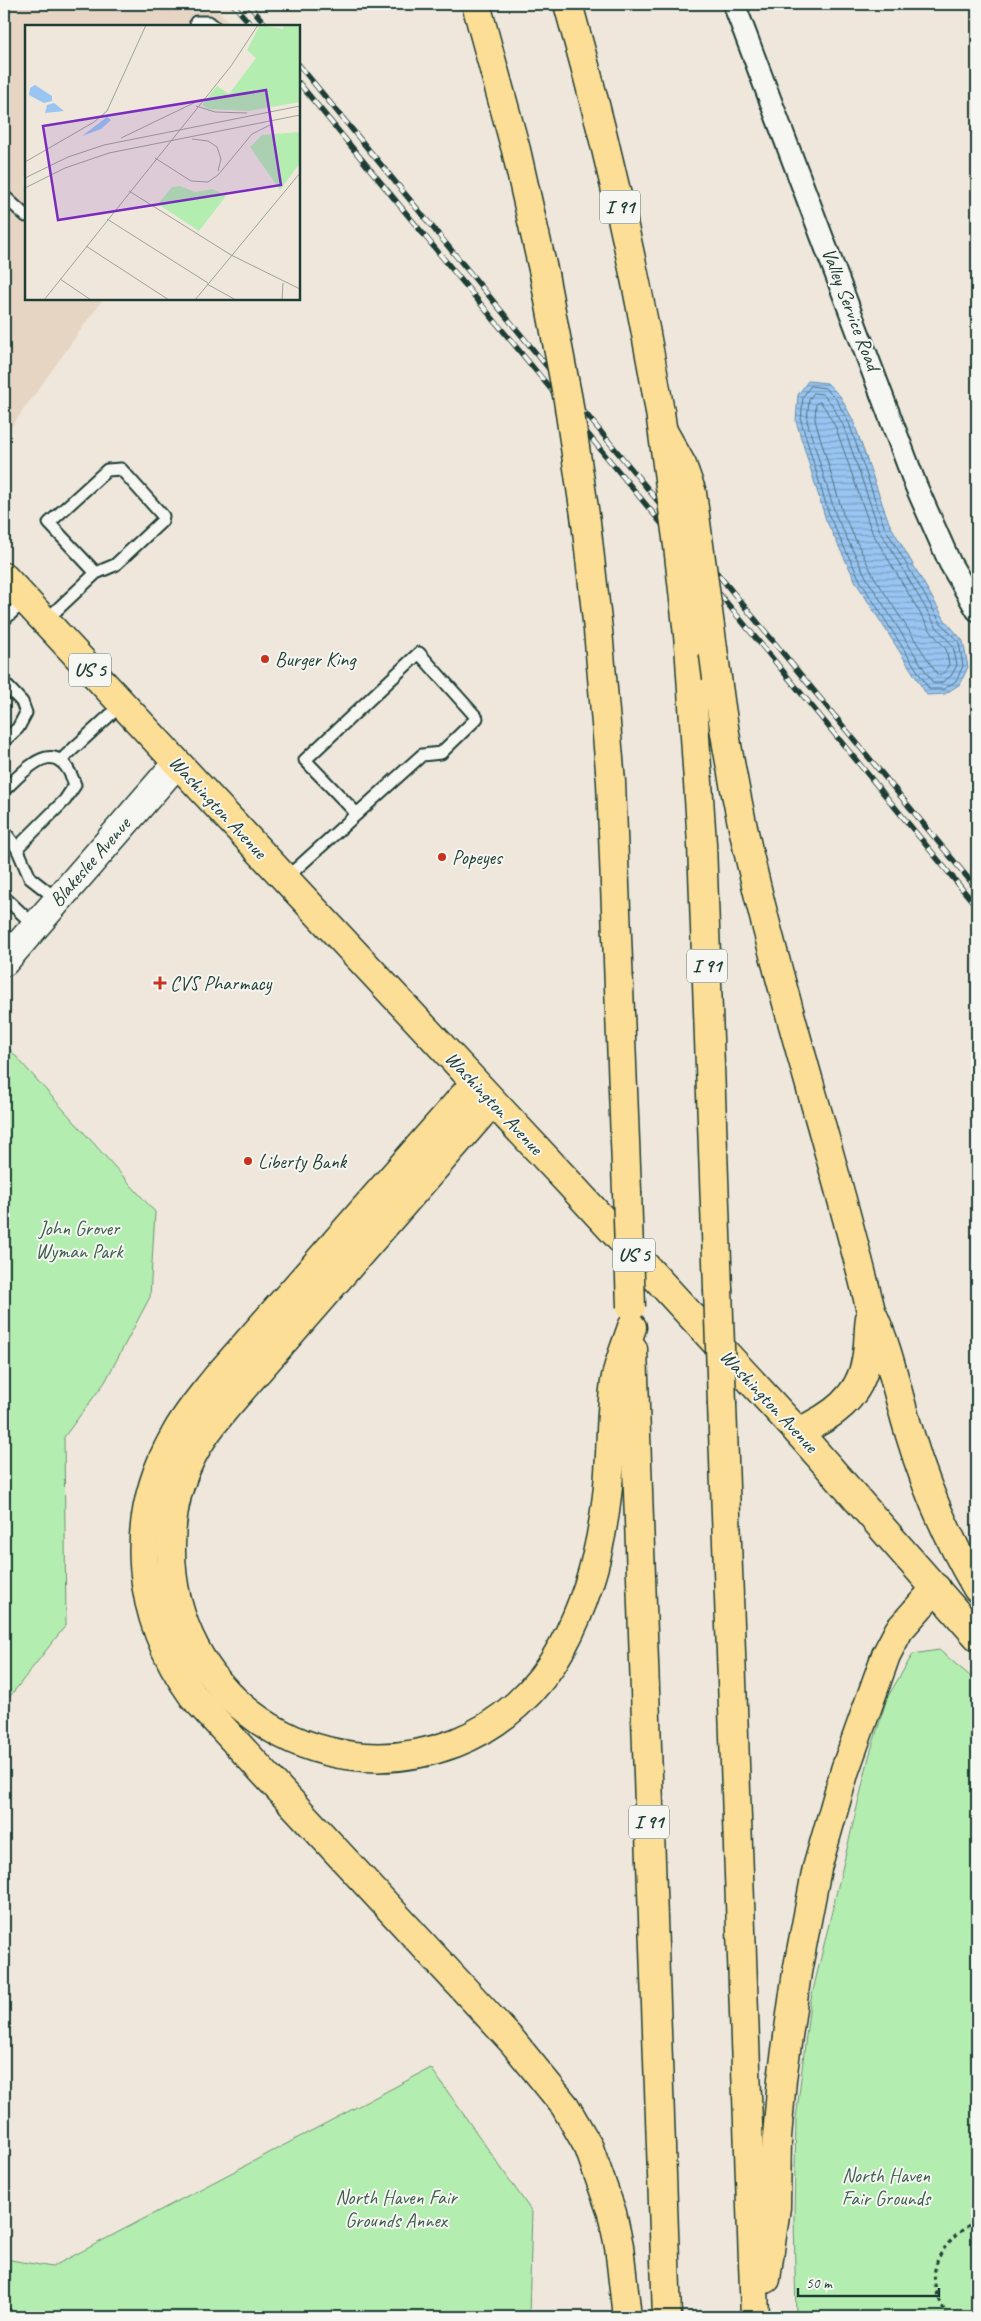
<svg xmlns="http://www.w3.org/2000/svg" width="981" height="2321" viewBox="0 0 981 2321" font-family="Caveat,sans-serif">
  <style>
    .built { fill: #e6d5c2 }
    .park { fill: #b4edb0; stroke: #6a9572 }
    .water { fill: url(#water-rules); stroke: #688fa6 }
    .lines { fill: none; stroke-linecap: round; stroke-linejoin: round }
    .shore { stroke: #507380; stroke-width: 1 }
    .service-casing { stroke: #1f3d34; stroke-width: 15 }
    .minor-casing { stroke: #1f3d34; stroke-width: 25 }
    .tertiary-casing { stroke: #1f3d34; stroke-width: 31 }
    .primary-casing { stroke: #1f3d34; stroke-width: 31 }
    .motorway-casing { stroke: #1f3d34; stroke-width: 31 }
    .path { stroke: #1f3d34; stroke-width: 3; stroke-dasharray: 4 4; stroke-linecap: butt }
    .service { stroke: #f6f6f2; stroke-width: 11 }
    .minor { stroke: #f6f6f2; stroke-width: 21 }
    .tertiary { stroke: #f6f6f2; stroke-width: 28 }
    .primary { stroke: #fdde96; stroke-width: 28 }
    .motorway { stroke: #fdde96; stroke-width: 28 }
    .rail-casing { stroke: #1f3d34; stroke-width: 5.5 }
    .rail { stroke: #f6f6f2; stroke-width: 4; stroke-dasharray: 11; stroke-linecap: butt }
    .motorway-bridge-casing { stroke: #1f3d34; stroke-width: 31; stroke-linecap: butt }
    .motorway-bridge { stroke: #fdde96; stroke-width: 28 }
    .poi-dot { fill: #c8321e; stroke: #f6f6f2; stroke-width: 2 }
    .labels { text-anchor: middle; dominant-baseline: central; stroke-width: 4; stroke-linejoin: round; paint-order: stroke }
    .shield { fill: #f6f6f2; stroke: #60746d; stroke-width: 1 }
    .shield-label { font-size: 19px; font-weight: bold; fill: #1f3d34 }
    .street-label { font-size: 20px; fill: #1f3d34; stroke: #f6f6f2 }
    .poi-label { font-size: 20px; fill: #1f3d34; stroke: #f6f6f2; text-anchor: start }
    .park-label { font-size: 20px; fill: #3d604d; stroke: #f6f6f2 }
    .inset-road { fill: none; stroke: #9ca399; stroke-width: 1 }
    .view { fill: #7b2cbf; fill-opacity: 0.15; stroke: #7b2cbf; stroke-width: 2.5 }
    .inset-edge { fill: none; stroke: #1f3d34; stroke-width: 2.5 }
  </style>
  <defs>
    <pattern id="water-rules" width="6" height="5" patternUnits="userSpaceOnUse" patternTransform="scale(1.25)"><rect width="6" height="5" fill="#99c5f2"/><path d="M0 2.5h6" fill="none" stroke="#7ca1c5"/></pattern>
  </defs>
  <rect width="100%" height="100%" fill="#efe7dc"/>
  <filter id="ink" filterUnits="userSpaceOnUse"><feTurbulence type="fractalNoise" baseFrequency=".02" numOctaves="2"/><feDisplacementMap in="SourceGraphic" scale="10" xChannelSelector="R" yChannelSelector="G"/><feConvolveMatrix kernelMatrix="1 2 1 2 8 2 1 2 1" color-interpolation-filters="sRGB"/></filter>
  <g filter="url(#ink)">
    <polygon class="built" points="4,4 213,4 232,26 26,26 26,299 103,299 4,437"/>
    <g class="park">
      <polygon points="4,1043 155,1212 150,1297 105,1382 64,1437 66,1625 4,1704"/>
      <polygon points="939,1650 970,1676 977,1685 977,2317 796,2317 794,2218 796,2119 810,2003 869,1757 887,1698 913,1654"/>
      <polygon points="431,2068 532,2212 529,2317 4,2317 5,2259 52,2267"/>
    </g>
    <polygon class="water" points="808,381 827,383 840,396 853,420 889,523 945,620 963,641 968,667 960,684 945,694 927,695 857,584 826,520 796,421 798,395"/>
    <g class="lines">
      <g class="shore">
        <polygon points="811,386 825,388 836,399 849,423 884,526 941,623 959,643 963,666 956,681 944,689 929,689 861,582 830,518 801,421 803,397"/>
        <polygon points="814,393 822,394 831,403 843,425 879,529 936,626 953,646 957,665 951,676 941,683 933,683 867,579 836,516 807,421 809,400"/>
        <polygon points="820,402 825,408 836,428 872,532 930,630 946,649 949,664 945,672 940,675 937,674 873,575 843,514 815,420 816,404"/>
      </g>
      <g class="service-casing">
        <g id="service">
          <polyline points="196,22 209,22 214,26"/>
          <polyline points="4,196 26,216"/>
          <polyline points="4,620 25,600"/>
          <polyline points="45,621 96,573 115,565 162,521 163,516 121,469 107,470 49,523 96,573"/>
          <polyline points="4,683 22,702 26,713 18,728 4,741"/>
          <polyline points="60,761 122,704"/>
          <path d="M4 790C28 768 57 732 75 785L65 800 17 848"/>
          <polyline points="4,831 17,848 30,878 58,900"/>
          <polyline points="285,879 422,755 441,753 477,718 419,653 305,760 357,814"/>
          <polyline points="4,897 35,926"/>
          <polyline points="4,2312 7,2317"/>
        </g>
      </g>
      <g class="minor-casing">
        <polyline id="minor" points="734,4 916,486 950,563 977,610"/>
      </g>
      <g class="tertiary-casing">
        <polyline id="tertiary" points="4,962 177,763"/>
      </g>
      <g class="primary-casing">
        <polyline id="primary" points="4,577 569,1183 798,1432 977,1636"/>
      </g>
      <g class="motorway-casing">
        <g id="motorway">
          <polyline points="476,4 516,150 544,274"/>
          <path d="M568 4C606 138 637 275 660 412"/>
          <polyline points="586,522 598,630 611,782 627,1192"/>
          <polyline points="689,644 702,844 718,1289"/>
          <path d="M717 678C744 894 820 1100 871 1311 890 1350 897 1394 910 1435 926 1489 948 1539 977 1588"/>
          <path d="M475 1083 217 1377C202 1396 186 1414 175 1435 126 1521 136 1617 193 1696L513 2042 565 2106 589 2148 612 2213 619 2246 627 2317"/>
          <path d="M492 1102 229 1404C215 1421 200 1439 190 1460 177 1486 171 1517 171 1546 169 1696 315 1796 455 1743 501 1725 538 1691 562 1647 586 1603 600 1553 606 1503 612 1463 609 1422 615 1382 618 1363 626 1345 632 1327"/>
          <polyline points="633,1349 667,2317"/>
          <polyline points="722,1404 755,2317"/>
          <path d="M798 1432C831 1417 860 1398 866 1360 869 1346 868 1332 870 1318"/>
          <polyline points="766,2279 776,2207 777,2137 782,2079 797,1972 817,1868 845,1770 886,1655 899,1630 936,1588"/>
        </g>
      </g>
      <path class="path" d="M948 2317C921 2271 936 2248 977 2219"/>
      <use href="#service" class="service"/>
      <use href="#minor" class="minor"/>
      <use href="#tertiary" class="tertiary"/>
      <use href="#primary" class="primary"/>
      <use href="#motorway" class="motorway"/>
      <g class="rail-casing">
        <g id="rail">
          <polyline points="233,4 252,26"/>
          <polyline points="248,4 267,26"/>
          <polyline points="299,65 977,889"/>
          <polyline points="299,83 977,907"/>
        </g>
      </g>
      <use href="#rail" class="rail"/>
      <g class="motorway-bridge-casing">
        <g id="motorway-bridge">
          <polyline points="544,274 568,400 586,522"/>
          <polyline points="660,412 678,546 689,644"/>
          <polyline points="663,431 682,465 692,493 717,678"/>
          <polyline points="627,1192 631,1307"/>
          <polyline points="718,1289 722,1404"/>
        </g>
      </g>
      <use href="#motorway-bridge" class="motorway-bridge"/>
    </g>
  </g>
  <g class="poi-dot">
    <circle cx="265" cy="659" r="5"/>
    <circle cx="442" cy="857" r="5"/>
    <path d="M157.5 975.5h5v5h5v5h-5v5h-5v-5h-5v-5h5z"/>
    <circle cx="248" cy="1161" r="5"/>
  </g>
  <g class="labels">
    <g class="shield">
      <rect x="600" y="190.5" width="40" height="33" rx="4"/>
      <rect x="69" y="653.5" width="42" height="33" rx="4"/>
      <rect x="687" y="949.5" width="40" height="33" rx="4"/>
      <rect x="613" y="1238.5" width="42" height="33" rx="4"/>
      <rect x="629" y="1805.5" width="40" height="33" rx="4"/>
    </g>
    <g class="shield-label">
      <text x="620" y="207">I 91</text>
      <text x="90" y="670">US 5</text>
      <text x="707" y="966">I 91</text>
      <text x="634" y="1255">US 5</text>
      <text x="649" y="1822">I 91</text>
    </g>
    <g class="street-label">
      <text transform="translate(851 309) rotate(69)">Valley Service Road</text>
      <text transform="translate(218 807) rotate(47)">Washington Avenue</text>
      <text transform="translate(90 862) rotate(-49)">Blakeslee Avenue</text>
      <text transform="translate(494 1103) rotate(47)">Washington Avenue</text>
      <text transform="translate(769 1401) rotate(47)">Washington Avenue</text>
    </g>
    <g class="poi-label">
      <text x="275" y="659">Burger King</text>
      <text x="452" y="857">Popeyes</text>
      <text x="170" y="983">CVS Pharmacy</text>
      <text x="258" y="1161">Liberty Bank</text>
    </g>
    <g class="park-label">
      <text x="79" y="1228">John Grover<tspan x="79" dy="23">Wyman Park</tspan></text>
      <text x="886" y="2175">North Haven<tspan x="886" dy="23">Fair Grounds</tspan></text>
      <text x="396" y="2197">North Haven Fair<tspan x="396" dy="23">Grounds Annex</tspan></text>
    </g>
  </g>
  <g transform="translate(25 25)">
    <rect width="275" height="275" fill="#efe7dc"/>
    <path d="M235 0 258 4 259 0H275V77L224 86 183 84 177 80 192 61 204 69 231 33 222 25ZM275 107V138L255 165 225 122 237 110ZM155 161 170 167 188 164 201 171 174 206 133 179 147 162Z" fill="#b4edb0"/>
    <path d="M10 60 27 71V76L19 78 4 70 5 63ZM29 78 39 86 20 88 22 80ZM82 92 86 95 76 104 57 111Z" fill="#99c5f2"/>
    <path class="inset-road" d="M171 81 190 87 222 88M96 113 177 74M167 114 183 116 192 122 196 134 193 146M130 133 166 156 183 157 193 150 227 109 247 99M0 137 69 97 82 86 121 0M0 153 43 132 79 120 275 81M0 163 40 143 84 128 275 90M104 166 206 230 275 264M82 194 183 258M61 221 144 275M35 254 66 275M182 259 211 275M19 275 206 41 233 0M170 275 275 148M257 275 258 258"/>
    <path class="view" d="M241 65 256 160 33 195 18 101Z"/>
    <rect width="275" height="275" class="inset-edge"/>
  </g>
  <rect width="981" height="2321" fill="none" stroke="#f6f6f2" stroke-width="20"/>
  <rect x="10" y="10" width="961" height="2301" fill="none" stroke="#1f3d34" stroke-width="2" filter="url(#ink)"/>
  <path d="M798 2288v8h141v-8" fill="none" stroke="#1f3d34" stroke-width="2.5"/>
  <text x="806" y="2288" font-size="15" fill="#1f3d34" stroke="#f6f6f2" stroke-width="4" paint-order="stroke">50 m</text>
</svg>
